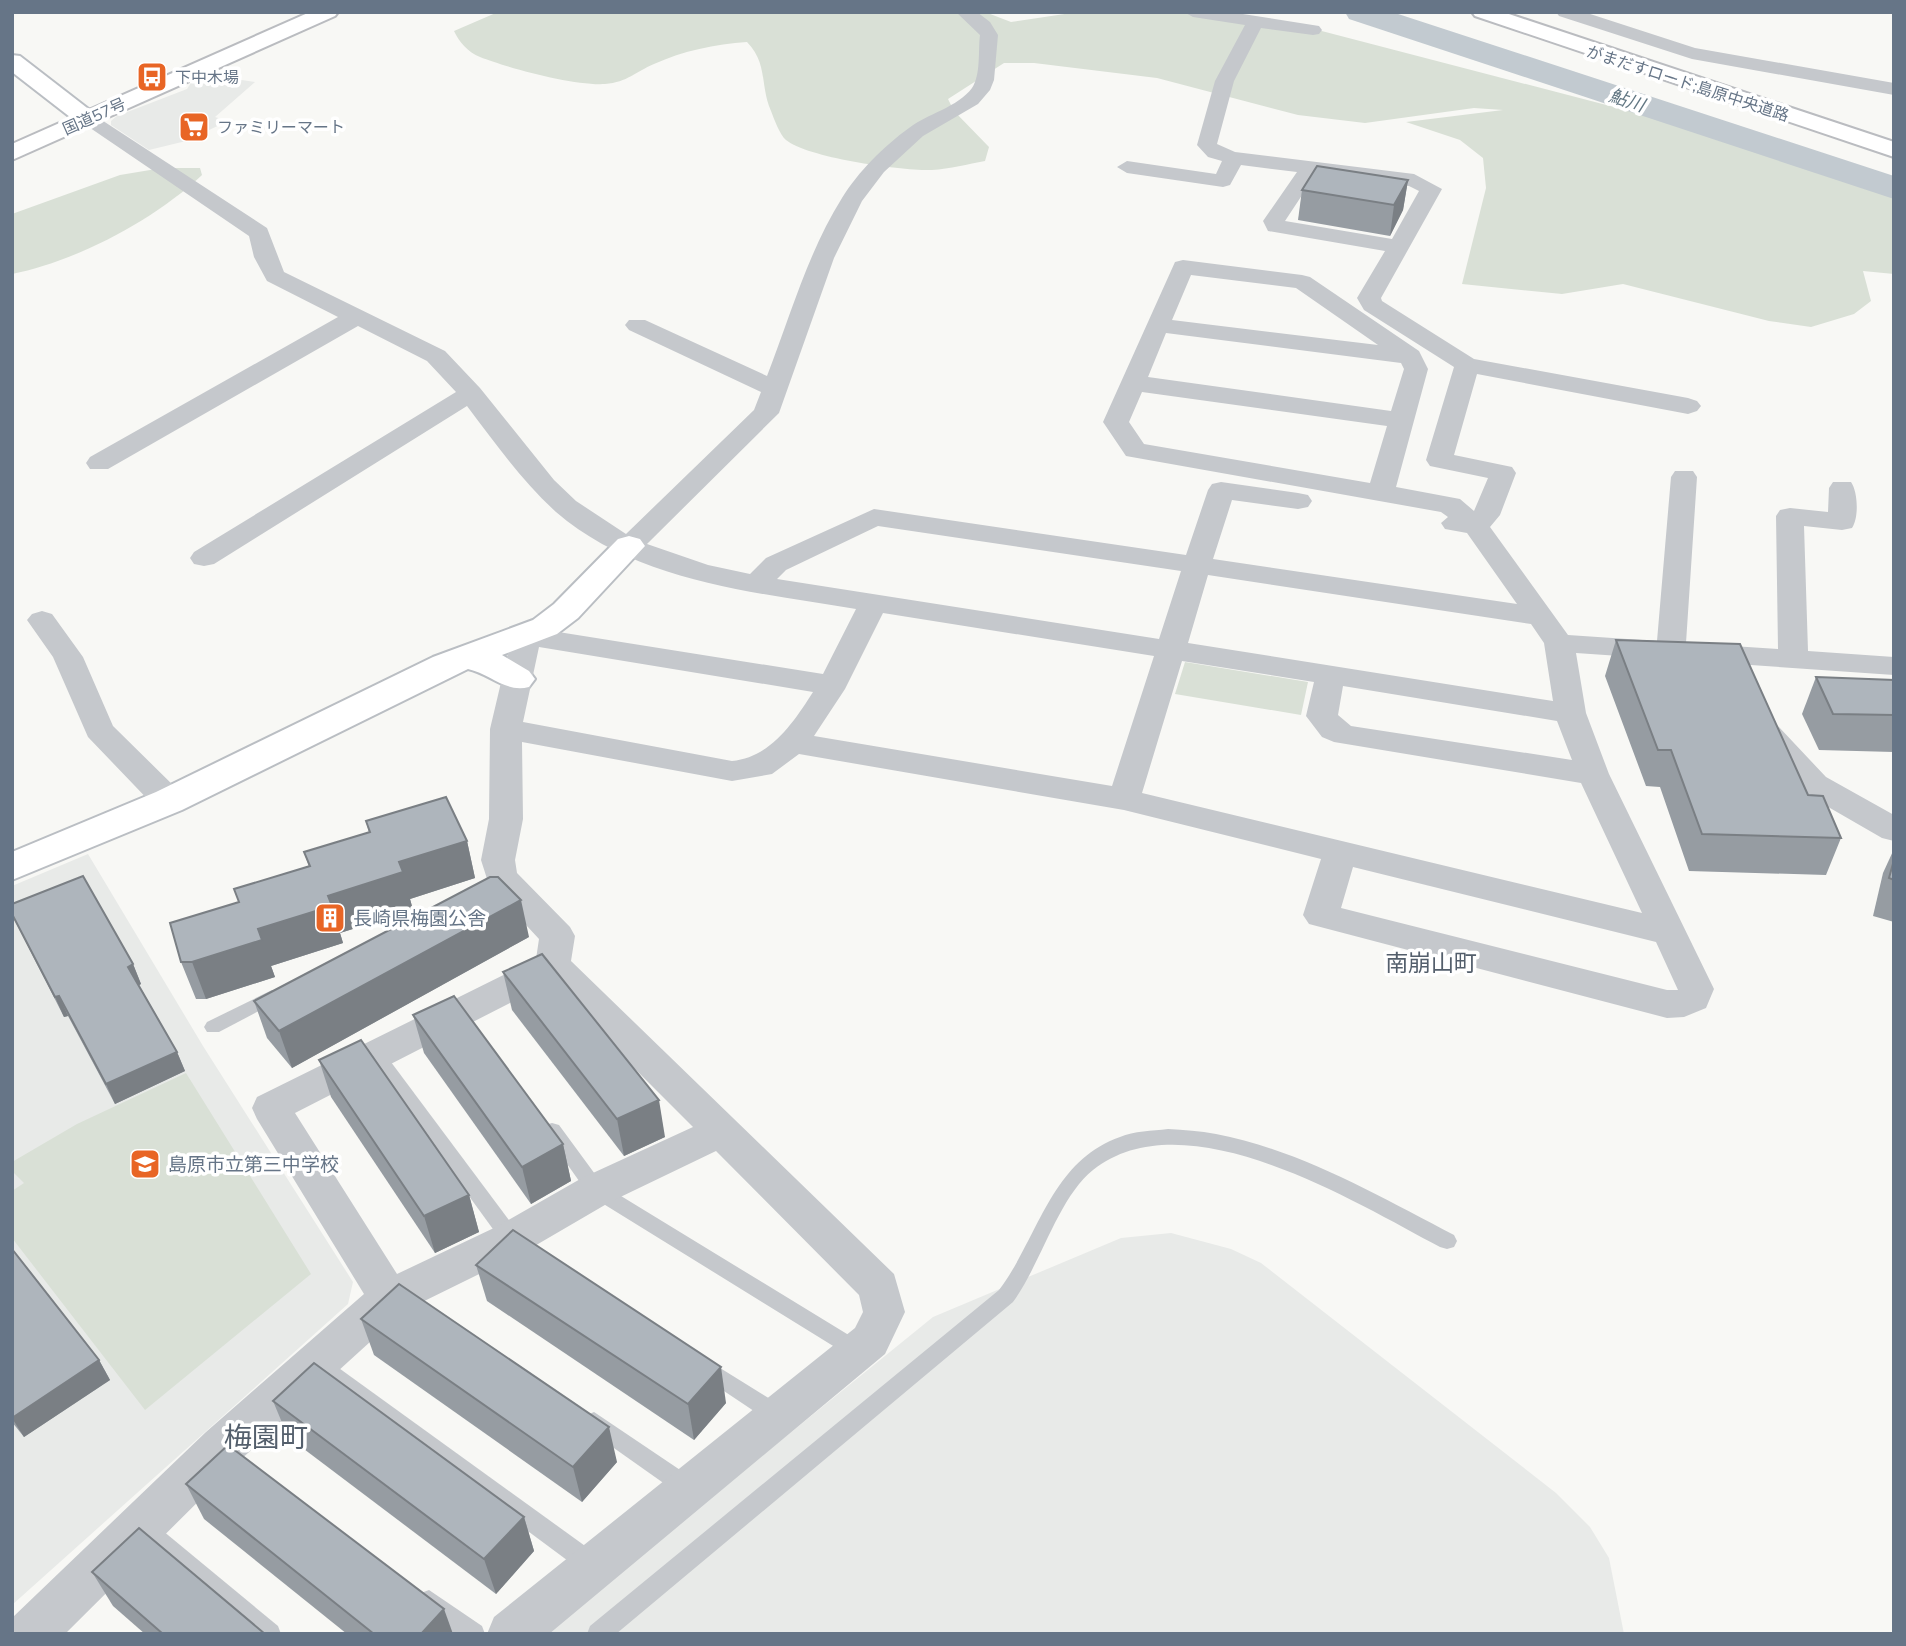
<svg xmlns="http://www.w3.org/2000/svg" width="1906" height="1646" viewBox="0 0 1906 1646" font-family="Mulish,'Noto Sans JP',sans-serif">
  <style>
    .built { fill: #e8eae8 }
    .green { fill: #d9e0d6 }
    .lines { fill: none; stroke-linecap: round; stroke-linejoin: round }
    .river { fill: #c2cad0; fill-rule: evenodd }
    .secondary-casing { stroke: #babec3; stroke-width: 4 }
    .highway-casing { stroke: #babcc0; stroke-width: 4 }
    .lane { fill: #c5c8cc; fill-rule: evenodd }
    .street { fill: #c5c8cc; fill-rule: evenodd }
    .secondary { fill: #fff; fill-rule: evenodd }
    .highway { fill: #fff; fill-rule: evenodd }
    .wall { fill: #969ca2 }
    .shaded-wall { fill: #7a7f84 }
    .building { fill: #aeb5bc; stroke: #7a7f84; stroke-width: 2 }
    .labels { text-anchor: middle; dominant-baseline: central; stroke-width: 7; stroke-linejoin: round; paint-order: stroke }
    .far-poi-label { font-size: 16px; fill: #667587; stroke: #fff; text-anchor: start }
    .far-street-label { font-size: 16px; fill: #667587; stroke: #fff }
    .far-water-label { font-size: 18px; font-style: italic; fill: #627783; stroke: #fff }
    .poi-label { font-size: 19px; fill: #667587; stroke: #fff; text-anchor: start }
    .quarter-label { font-size: 23px; fill: #545f6c; stroke: #fff }
    .near-quarter-label { font-size: 28px; fill: #545f6c; stroke: #fff }
  </style>
  <rect width="100%" height="100%" fill="#f8f8f5"/>
  <g class="built">
    <polygon points="208,75 255,82 215,117 228,121 186,141 149,150 111,125 111,121 117,116 187,89 191,83"/>
    <polygon points="88,854 203,1046 353,1282 348,1304 12,1605 12,886"/>
    <polygon points="1171,1233 1231,1249 1261,1263 1556,1493 1590,1527 1609,1558 1624,1634 542,1634 933,1317 1121,1238"/>
  </g>
  <g class="green">
    <path d="M498 12H985L1011 22 1078 12H1213L1314 29 1637 113 1894 192V274L1863 271 1871 301 1854 314 1811 327 1769 321 1623 284 1562 294 1462 284 1486 188 1483 158 1460 140 1406 122 1503 110 1474 108 1365 123 1298 115 1157 78 1034 63H1004L948 99 954 111 989 147 985 161C968 164 950 169 932 170 903 171 808 158 786 140 780 135 774 119 771 111 760 87 768 63 747 42 715 44 683 51 654 64 635 72 628 82 605 84 575 86 508 68 480 57 468 52 459 42 454 31Z"/>
    <path d="M162 168H200L202 175C154 220 77 261 12 274V214L120 175Z"/>
    <polygon points="1185,662 1308,682 1301,715 1175,694"/>
    <polygon points="186,1073 311,1274 145,1410 12,1238 12,1191 24,1183 12,1171 12,1162 77,1124"/>
  </g>
  <g class="lines">
    <polygon class="river" points="1345,12 1392,12 1894,176 1894,199 1349,19"/>
    <g class="secondary-casing">
      <g id="secondary">
        <polygon points="12,55 20,56 95,114 98,119 95,124 79,124 12,72"/>
        <path d="M629 536 640 539 645 546 578 618 557 634 502 655 529 671 535 679 529 687C505 693 491 674 468 669L182 810 12 880V852L156 792 433 657 533 620 554 604 618 539Z"/>
      </g>
    </g>
    <g class="highway-casing">
      <g id="highway">
        <polygon points="310,12 338,12 335,16 12,160 12,144"/>
        <polygon points="1472,12 1503,12 1894,142 1894,157 1475,16"/>
      </g>
    </g>
    <g class="lane">
      <polygon points="272,990 278,991 281,996 278,1001 219,1032 207,1032 204,1027 207,1022"/>
      <polygon points="376,1048 382,1050 520,1235 523,1241 520,1247 513,1249 506,1247 370,1060 367,1055 370,1050"/>
      <polygon points="552,1123 559,1125 603,1185 865,1345 868,1351 865,1357 858,1360 851,1357 589,1195 543,1130 545,1125"/>
      <path d="M1168 1129C1184 1130 1200 1131 1216 1134 1300 1150 1379 1196 1454 1235L1457 1241 1454 1247 1447 1249 1440 1247C1353 1201 1185 1097 1093 1170 1058 1198 1041 1264 1013 1302L616 1634H587L590 1626 999 1290C1039 1237 1050 1162 1120 1137 1134 1131 1152 1131 1168 1129Z"/>
      <polygon points="318,1355 325,1358 599,1556 602,1564 599,1572 591,1575 583,1572 311,1370 308,1364 311,1358"/>
      <polygon points="704,1358 783,1407 787,1414 783,1421 776,1423 769,1421 697,1373 694,1367 697,1361"/>
      <polygon points="594,1412 695,1480 698,1487 695,1494 687,1497 679,1494 587,1429 583,1422 587,1415"/>
      <polygon points="143,1518 151,1521 278,1626 281,1634 252,1634 135,1535 132,1528 135,1521"/>
      <polygon points="429,1590 482,1626 485,1634 455,1634 421,1609 418,1601 421,1593"/>
    </g>
    <g class="street">
      <path d="M956 12H977L990 22 998 35 994 80 990 90 978 104 923 136 884 172 862 201 834 258 779 413 647 544 708 565 750 574 766 558 874 509 1186 555 1208 490 1212 484 1221 482 1298 493 1308 495 1312 501 1308 507 1298 509 1232 500 1213 559 1517 604 1467 533 1445 529 1441 523 1448 517 1441 512 1126 456 1103 422 1175 262 1183 260 1302 275 1310 277 1419 351 1428 369 1396 487 1460 499 1474 511 1488 478 1430 466 1426 460 1454 367 1364 310 1357 298 1385 251 1268 231 1263 221 1297 172 1241 165 1230 185 1223 187 1127 173 1117 167 1127 161 1216 174 1222 161 1208 157 1197 145 1215 81 1245 25 1193 17 1184 12H1230L1319 26 1322 30 1319 34 1313 35 1261 28 1234 81 1217 144 1235 152 1414 174 1442 189 1381 298 1382 301 1474 359 1688 398 1697 401 1701 406 1697 411 1688 414 1477 374 1454 455 1512 467 1516 473 1500 515 1490 527 1568 635 1657 641 1671 477 1675 471H1693L1697 477 1686 643 1778 649 1776 516 1780 510 1790 508 1828 512 1829 488 1833 482H1851C1858 492 1859 518 1852 528L1842 530 1804 526 1808 651 1894 657V675L1576 653 1586 713 1609 774 1714 989 1706 1008 1684 1017 1667 1018 1309 924 1303 915 1321 859 1124 810 799 754 772 774 732 781 522 742 523 819 515 860 517 873 570 927 575 936 571 961 894 1274 905 1312 885 1354 549 1634H487L494 1617 855 1328 863 1312 859 1295 716 1151 610 1202 526 1251 404 1311 238 1462 65 1634H12L13 1617 206 1432 364 1294 257 1119 252 1108 257 1097 536 959 539 939 489 885 481 860 489 819 490 729 512 636 517 630 527 627 823 674 856 609C754 592 637 582 556 512 522 481 495 443 467 406L214 564 204 566 194 564 190 558 194 552 456 392 427 361 358 326 108 469H90L86 463 90 457 338 317 267 281 254 257 249 236 77 119 80 115H94L267 228 284 272 445 351 480 388 554 480 576 501 626 534 754 410 761 392 629 330 625 325 629 320H645L767 376C790 317 808 252 842 198 858 172 884 146 909 128 927 114 958 107 972 88 981 75 978 50 980 35ZM1316 174 1409 186 1419 191 1392 239 1285 221ZM1191 275 1296 288 1378 345 1172 320ZM1166 333 1401 363 1404 369 1391 411 1148 377ZM1142 392 1387 426 1370 483 1144 444 1129 422ZM878 526 1181 571 1159 639 777 579 786 570ZM1208 575 1531 624 1544 643 1553 701 1188 643ZM883 613 1154 656 1112 786 814 736 845 689ZM539 647 813 692C794 722 770 758 732 761L523 722ZM1182 661 1314 682 1306 716 1322 737 1334 742 1581 783 1642 913 1142 793ZM1343 686 1557 721 1572 760 1351 726 1338 715ZM1353 867 1656 942 1678 990H1667L1341 908ZM549 983 693 1127 582 1178 496 1227 397 1274 295 1113Z"/>
      <polygon points="1556,12 1584,12 1695,48 1894,83 1894,95 1692,59 1559,16"/>
      <polygon points="42,611 52,614 83,657 113,726 181,793 185,801 181,809 169,812 157,809 88,737 53,657 27,620 32,614"/>
      <polygon points="1765,721 1776,724 1826,777 1894,815 1894,841 1882,838 1804,793 1749,731 1754,724"/>
    </g>
    <use href="#secondary" class="secondary"/>
    <use href="#highway" class="highway"/>
  </g>
  <g class="wall">
    <polygon points="1408,180 1403,210 1390,236 1298,220 1302,190"/>
    <polygon points="1616,640 1808,795 1841,838 1826,875 1689,871 1660,787 1646,786 1605,676"/>
    <polygon points="1816,677 1894,680 1894,752 1819,750 1802,714"/>
    <polygon points="366,821 467,841 475,878 410,899 413,910 340,933 343,943 271,966 275,977 206,999 196,999 181,962 239,902 309,867 304,852 369,833"/>
    <polygon points="1894,849 1894,922 1873,916 1883,873"/>
    <polygon points="12,915 133,964 141,984 139,985 177,1052 185,1071 115,1104 68,1016 64,1017"/>
    <polygon points="529,937 292,1068 267,1038 254,1001"/>
    <polygon points="503,972 665,1137 624,1156 512,1010"/>
    <polygon points="413,1015 563,1144 571,1181 531,1204 424,1053"/>
    <polygon points="319,1060 469,1195 479,1232 435,1253 331,1097"/>
    <polygon points="12,1249 99,1360 110,1380 24,1437 12,1422"/>
    <polygon points="476,1265 726,1403 694,1440 487,1301"/>
    <polygon points="361,1319 617,1462 582,1502 374,1355"/>
    <polygon points="273,1401 524,1517 534,1551 496,1594 288,1437"/>
    <polygon points="186,1484 453,1634 347,1634 204,1519"/>
    <polygon points="92,1572 265,1634 145,1634 113,1606"/>
  </g>
  <g class="shaded-wall">
    <polygon points="1408,180 1403,210 1390,236 1394,205"/>
    <polygon points="467,841 475,878 410,899 413,910 340,933 343,943 271,966 275,977 206,999 192,962 399,862"/>
    <polygon points="521,900 529,937 292,1068 279,1031"/>
    <polygon points="133,964 141,984 136,987 128,967"/>
    <polygon points="59,996 68,1016 64,1017 55,997"/>
    <polygon points="177,1052 185,1071 115,1104 106,1084"/>
    <polygon points="659,1100 665,1137 624,1156 617,1119"/>
    <polygon points="563,1144 571,1181 531,1204 522,1167"/>
    <polygon points="469,1195 479,1232 435,1253 424,1216"/>
    <polygon points="99,1360 110,1380 24,1437 12,1418"/>
    <polygon points="721,1367 726,1403 694,1440 688,1404"/>
    <polygon points="609,1427 617,1462 582,1502 573,1467"/>
    <polygon points="524,1517 534,1551 496,1594 484,1559"/>
    <polygon points="444,1609 453,1634 421,1634"/>
  </g>
  <g class="building">
    <polygon points="1317,166 1408,180 1394,205 1302,190"/>
    <polygon points="1616,640 1740,644 1808,795 1823,796 1841,838 1702,834 1671,750 1658,750"/>
    <polygon points="1816,677 1894,680 1894,715 1833,714"/>
    <polygon points="446,797 467,841 399,862 403,872 328,896 332,906 258,929 262,940 192,962 181,962 170,923 239,902 234,889 310,866 304,852 370,832 366,821"/>
    <polygon points="1894,860 1894,880 1889,878"/>
    <polygon points="83,876 133,964 128,967 177,1052 106,1084 59,996 55,997 12,914 12,904"/>
    <polygon points="490,877 498,877 521,900 279,1031 254,1001"/>
    <polygon points="542,954 659,1100 617,1119 503,972"/>
    <polygon points="454,996 563,1144 522,1167 413,1015"/>
    <polygon points="361,1040 469,1195 424,1216 319,1060"/>
    <polygon points="513,1230 721,1367 688,1404 476,1265"/>
    <polygon points="12,1249 99,1360 12,1418"/>
    <polygon points="399,1284 609,1427 573,1467 361,1319"/>
    <polygon points="314,1363 524,1517 484,1559 273,1401"/>
    <polygon points="228,1445 444,1609 421,1634 374,1634 186,1484"/>
    <polygon points="139,1528 265,1634 163,1634 92,1572"/>
  </g>
  <defs>
    <g id="bus-square" transform="scale(1.575)"><rect x="-9" y="-9" width="18" height="18" rx="4" fill="#e86525" stroke="#fff"/><path d="M-5-6H5V4H4V6H2V4H-2V6H-4V4H-5ZM-3.5-4V0h7V-4ZM-3.5 1.2v1.5H-2V1.2ZM2 1.2v1.5H3.5V1.2Z" fill="#fff"/></g>
    <g id="supermarket-square" transform="scale(1.575)"><rect x="-9" y="-9" width="18" height="18" rx="4" fill="#e86525" stroke="#fff"/><path d="M-6-5.5h2.5l.6 2H6L4.5 2H-2.5L-4.4-4H-6ZM-1.5 3.2a1.3 1.3 0 1 0 .1 0ZM3 3.2a1.3 1.3 0 1 0 .1 0Z" fill="#fff"/></g>
    <g id="building-square" transform="scale(1.575)"><rect x="-9" y="-9" width="18" height="18" rx="4" fill="#e86525" stroke="#fff"/><path d="M-4-6H4V6H1V3H-1V6H-4ZM-2.5-4.3h1.7v1.8h-1.7ZM.8-4.3h1.7v1.8H.8ZM-2.5-1h1.7V.8h-1.7ZM.8-1h1.7V.8H.8Z" fill="#fff"/></g>
    <g id="school-square" transform="scale(1.575)"><rect x="-9" y="-9" width="18" height="18" rx="4" fill="#e86525" stroke="#fff"/><path d="M0-5L7-2L0 1L-7-2ZM-4 1L0 2.5L4 1V4Q0 6-4 4Z" fill="#fff"/></g>
  </defs>
  <g fill-rule="evenodd">
    <use href="#bus-square" x="152" y="77"/>
    <use href="#supermarket-square" x="194" y="127"/>
    <use href="#building-square" x="330" y="918"/>
    <use href="#school-square" x="145" y="1164"/>
  </g>
  <g class="labels">
    <g class="far-poi-label">
      <text x="175" y="77">下中木場</text>
      <text x="217" y="127">ファミリーマート</text>
    </g>
    <g class="far-street-label">
      <text transform="translate(1688 83) rotate(18)">がまだすロード;島原中央道路</text>
      <text transform="translate(94 116) rotate(-24)">国道57号</text>
    </g>
    <g class="far-water-label">
      <text transform="translate(1627 100) rotate(18)">鮎川</text>
    </g>
    <g class="poi-label">
      <text x="353" y="918">長崎県梅園公舎</text>
      <text x="168" y="1164">島原市立第三中学校</text>
    </g>
    <g class="quarter-label">
      <text x="1431" y="962">南崩山町</text>
    </g>
    <g class="near-quarter-label">
      <text x="266" y="1436">梅園町</text>
    </g>
  </g>
  <rect width="1906" height="1646" fill="none" stroke="#667587" stroke-width="28"/>
</svg>
